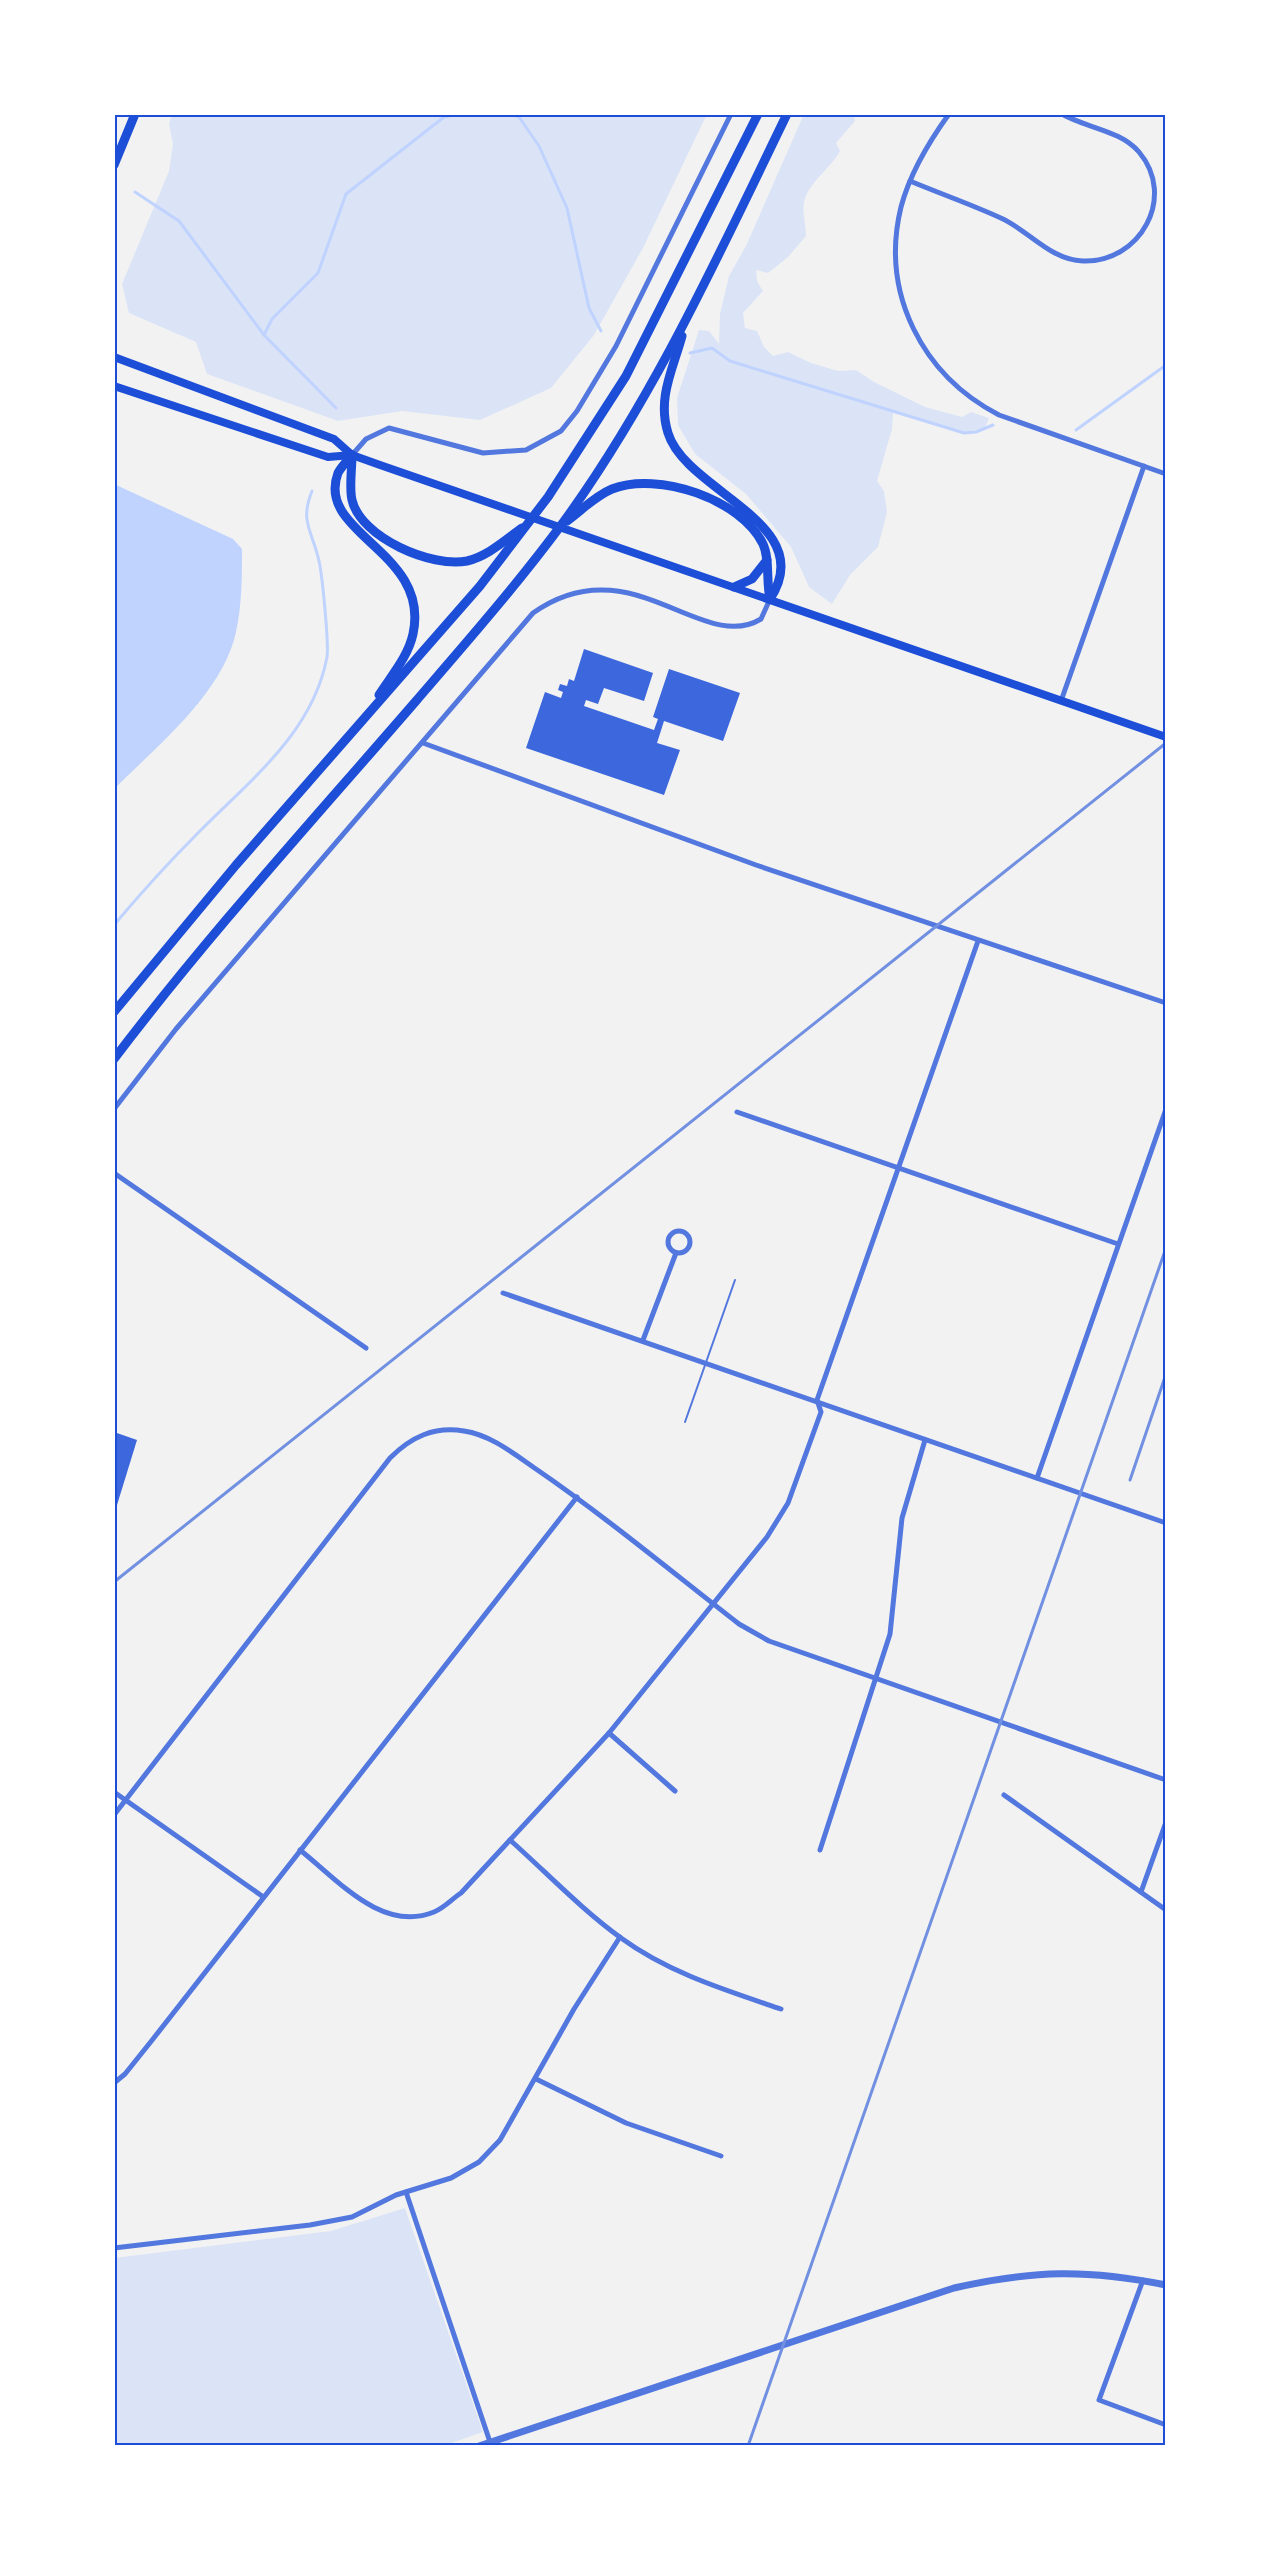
<svg xmlns="http://www.w3.org/2000/svg" width="1280" height="2560" viewBox="0 0 1280 2560" font-family="'Noto Serif',serif">
  <style>
    .green { fill: #dbe4f7 }
    .water { fill: #bfd3fe }
    .lines { fill: none; stroke-linecap: round; stroke-linejoin: round }
    .stream { stroke: #bfd3fe; stroke-width: 3 }
    .building { fill: #3d67dc }
    .service { stroke: #5277de; stroke-width: 2 }
    .minor { stroke: #5277de; stroke-width: 5 }
    .tertiary { stroke: #5277de; stroke-width: 7 }
    .secondary { stroke: #1d4ed8; stroke-width: 8 }
    .motorway { stroke: #1d4ed8; stroke-width: 9 }
    .rail { stroke: #7290e2; stroke-width: 3 }
    .neatline { fill: none; stroke: #1d4ed8; stroke-width: 2 }
  </style>
  <rect width="100%" height="100%" fill="#f2f2f2"/>
  <g class="green">
    <polygon points="172,114 707,114 643,248 594,335 551,388 480,420 402,411 338,421 207,374 196,342 129,313 122,284 169,171 173,144 169,124"/>
    <path d="M804 114H854L855 121 836 143 840 151C831 168 808 183 804 202 802 212 806 225 806 236L788 257 768 273 756 270 757 281 763 291 743 313 745 328 757 331 764 347 773 356 788 352 811 363 838 371 856 370 874 382 925 407 962 417 971 412 989 418 985 428 964 433 893 413 892 429 877 481 884 491 887 512 878 547 850 575 832 604 809 587 791 547 746 494 695 454 678 425 677 398 699 330 709 331 719 344 720 314 729 276 746 246Z"/>
    <polygon points="405,2208 483,2432 443,2446 114,2446 114,2258 331,2231"/>
  </g>
  <path class="water" d="M114 484 233 539 242 549C242 576 242 605 236 632 223 693 157 746 114 789Z"/>
  <g class="lines">
    <g class="stream">
      <polyline points="511,114 519,117 539,146 567,208 589,308 601,331"/>
      <polyline points="135,192 179,221 264,335 336,408"/>
      <polyline points="264,335 272,319 318,273 346,194 444,117 458,114"/>
      <polyline points="690,353 712,348 730,361 964,433 976,432 993,425"/>
      <polyline points="1076,430 1166,365"/>
      <path d="M114 925C141 893 168 863 197 834 249 781 313 733 327 657 329 645 322 569 318 557 311 529 300 521 312 491"/>
      <polyline points="379,2446 383,2445"/>
    </g>
  </g>
  <g class="building">
    <polygon points="584,649 653,673 644,701 604,688 598,704 586,700 584,706 654,730 658,719 653,717 669,669 740,693 723,741 664,721 657,743 680,750 664,795 526,748 545,692 561,698 563,692 558,690 560,684 567,686 569,679 574,681"/>
    <polygon points="114,1432 137,1440 117,1505 114,1504"/>
  </g>
  <g class="lines">
    <polyline class="service" points="685,1422 735,1280"/>
    <g class="minor">
      <path d="M949 114C928 143 910 173 901 207 880 293 922 375 999 415L1166 474"/>
      <path d="M910 181C941 194 973 205 1003 219 1030 232 1051 260 1083 261 1140 263 1177 197 1139 152 1120 130 1086 128 1062 114"/>
      <polyline points="352,455 366,439 389,428 483,453 526,450 561,431 577,411 616,346 731,114"/>
      <polyline points="1061,701 1144,466"/>
      <polyline points="423,743 756,865 1166,1003"/>
      <path d="M114 1109 176 1029 533 613C630 544 702 655 761 619L770 599"/>
      <polyline points="737,1112 1118,1244"/>
      <polyline points="114,1173 366,1348"/>
      <circle cx="679" cy="1242" r="11"/>
      <polyline points="503,1293 1166,1523"/>
      <polyline points="643,1340 676,1253"/>
      <polyline points="1037,1478 1166,1109"/>
      <polyline points="609,1733 675,1791"/>
      <polyline points="114,1792 262,1896"/>
      <polyline points="1004,1795 1166,1910"/>
      <path d="M114 1815 390 1458C411 1437 434 1426 464 1431 491 1435 514 1454 536 1469 606 1517 672 1572 739 1624L769 1641 1166 1780"/>
      <path d="M510 1840C546 1872 581 1909 621 1938 669 1973 725 1990 781 2009"/>
      <path d="M300 1850C338 1880 382 1933 434 1912 444 1908 452 1899 461 1893L609 1733 767 1537 788 1503 821 1412 817 1400 978 941"/>
      <polyline points="820,1850 890,1634 902,1518 925,1440"/>
      <polyline points="1141,1892 1166,1822"/>
      <polyline points="536,2079 626,2123 721,2156"/>
      <polyline points="114,2083 125,2074 153,2039 577,1497"/>
      <polyline points="406,2192 490,2442"/>
      <polyline points="114,2248 310,2225 352,2217 396,2195 451,2178 479,2162 500,2140 574,2009 620,1937"/>
      <polyline points="1143,2280 1099,2400 1166,2425"/>
    </g>
    <path class="tertiary" d="M479 2446 954 2288C1033 2270 1087 2269 1166 2285"/>
    <g class="secondary">
      <polyline points="114,357 334,439 352,455 380,465 1166,737"/>
      <polyline points="114,386 328,457 352,455"/>
    </g>
    <g class="motorway">
      <polyline points="114,165 135,114"/>
      <path d="M682 336C673 369 657 398 668 433 686 492 820 523 770 599"/>
      <path d="M352 455C348 460 341 467 338 473 315 534 431 551 413 634 408 657 391 676 379 695"/>
      <path d="M352 455C352 469 349 487 352 500 361 538 432 568 467 561 488 556 505 540 522 528"/>
      <path d="M567 521C582 510 595 496 612 489 658 471 741 499 763 544 770 559 766 581 770 599"/>
      <polyline points="734,587 752,579 767,560"/>
      <polyline points="114,1012 236,865 480,586 548,497 626,376 758,114"/>
      <path d="M114 1059C208 935 314 819 416 701 466 643 516 586 562 524 654 398 719 254 787 114"/>
    </g>
    <g class="rail">
      <polyline points="1130,1480 1166,1374"/>
      <polyline points="114,1582 1166,743"/>
      <polyline points="748,2446 1166,1248"/>
    </g>
  </g>
  <rect width="1280" height="2560" fill="none" stroke="#ffffff" stroke-width="231"/>
  <rect x="116" y="116" width="1048" height="2328" class="neatline"/>
</svg>
